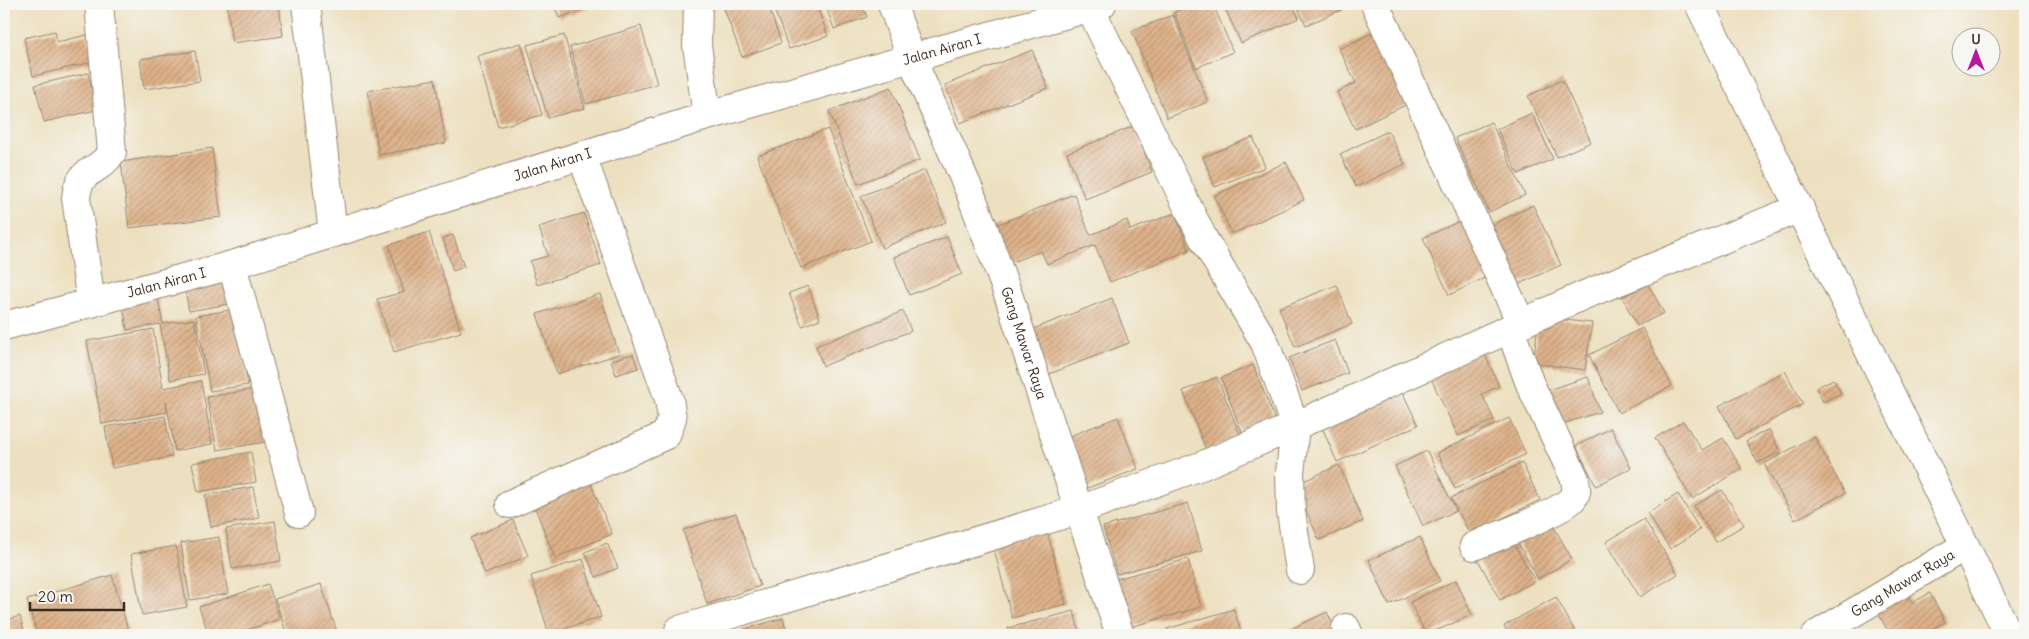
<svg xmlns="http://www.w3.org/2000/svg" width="2029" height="639" viewBox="0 0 2029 639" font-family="Delius,sans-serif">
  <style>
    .building { fill: url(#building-hatch) }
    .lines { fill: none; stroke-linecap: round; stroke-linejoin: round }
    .minor-casing { stroke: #94856f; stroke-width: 30 }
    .minor { stroke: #fff; stroke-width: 28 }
    .labels { text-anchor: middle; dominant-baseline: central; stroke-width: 4; stroke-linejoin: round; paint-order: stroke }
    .street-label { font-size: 14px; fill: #3b2a1e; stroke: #f6f6f2 }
  </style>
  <defs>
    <pattern id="building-hatch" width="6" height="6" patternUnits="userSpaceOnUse" patternTransform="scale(1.25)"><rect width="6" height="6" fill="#deb28a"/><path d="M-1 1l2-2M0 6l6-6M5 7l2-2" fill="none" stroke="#b59170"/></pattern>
  </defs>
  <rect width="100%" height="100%" fill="#f6f6f2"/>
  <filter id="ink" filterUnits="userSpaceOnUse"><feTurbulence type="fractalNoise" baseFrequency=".02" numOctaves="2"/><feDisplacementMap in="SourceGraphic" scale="10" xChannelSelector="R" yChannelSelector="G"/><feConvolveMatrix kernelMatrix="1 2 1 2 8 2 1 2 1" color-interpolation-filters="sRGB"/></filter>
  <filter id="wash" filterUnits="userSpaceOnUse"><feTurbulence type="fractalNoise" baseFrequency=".0096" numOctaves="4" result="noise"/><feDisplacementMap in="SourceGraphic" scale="20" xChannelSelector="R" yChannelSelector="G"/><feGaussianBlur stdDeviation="1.12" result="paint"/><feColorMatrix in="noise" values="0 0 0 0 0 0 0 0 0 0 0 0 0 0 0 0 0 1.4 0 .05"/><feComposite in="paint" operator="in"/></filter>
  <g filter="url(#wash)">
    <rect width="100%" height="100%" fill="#ede0c0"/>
    <g id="blocks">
      <g class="building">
        <polygon points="227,4 279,4 283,36 232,43"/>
        <polygon points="554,4 599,4 559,18"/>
        <polygon points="730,4 768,4 781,43 742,57 723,6"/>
        <polygon points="772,4 816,4 828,36 789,49"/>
        <polygon points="825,4 862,4 867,17 834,29"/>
        <polygon points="1194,4 1213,4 1233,52 1196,68 1174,12"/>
        <polygon points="1223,4 1292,4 1299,18 1241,43"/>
        <polygon points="1296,4 1355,4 1306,25"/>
        <polygon points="1173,15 1208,102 1167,118 1132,31"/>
        <polygon points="641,26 657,84 586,104 570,47"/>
        <polygon points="55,31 57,42 87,35 93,62 33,76 24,38"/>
        <polygon points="1377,31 1412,102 1355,129 1337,92 1356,83 1339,49"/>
        <polygon points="564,35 585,108 548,118 527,45"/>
        <polygon points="521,43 542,115 498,127 477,56"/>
        <polygon points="1032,50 1048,88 960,123 945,85"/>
        <polygon points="195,51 200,81 144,89 140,59"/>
        <polygon points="88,73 96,110 44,122 35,85"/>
        <polygon points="435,79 446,143 379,155 368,91"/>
        <polygon points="1562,80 1591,142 1557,157 1528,96"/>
        <polygon points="891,87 920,160 858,184 829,111"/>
        <polygon points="1532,113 1553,159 1518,174 1497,129"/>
        <polygon points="1491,122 1525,195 1489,212 1455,138"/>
        <polygon points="1134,126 1152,172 1085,199 1067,153"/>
        <polygon points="828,129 871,241 801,268 757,156"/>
        <polygon points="1388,131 1405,164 1356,187 1340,154"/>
        <polygon points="1253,137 1265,167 1215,187 1203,157"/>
        <polygon points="212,148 221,217 129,228 121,162"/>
        <polygon points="1286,162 1304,200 1232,234 1214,196"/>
        <polygon points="925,170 946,222 882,248 861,196"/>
        <polygon points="1074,194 1090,235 1127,220 1130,230 1175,213 1189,250 1110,282 1095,245 1047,264 1041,251 1004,265 989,228"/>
        <polygon points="1533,205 1561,265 1519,284 1492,225"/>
        <polygon points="584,213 601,265 537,285 530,261 548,256 539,227"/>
        <polygon points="1466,218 1493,274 1449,295 1423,238"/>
        <polygon points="429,232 461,332 394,352 377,299 404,292 389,245"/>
        <polygon points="453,235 464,267 453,271 443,238"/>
        <polygon points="947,237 962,274 909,295 894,257"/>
        <polygon points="224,278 229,304 189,311 184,285"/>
        <polygon points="1648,284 1664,313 1637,326 1622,297"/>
        <polygon points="1337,285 1352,324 1295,347 1279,308"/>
        <polygon points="808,286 820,319 802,326 789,293"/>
        <polygon points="600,294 619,354 557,374 537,314"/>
        <polygon points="1112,298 1129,343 1049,374 1031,330"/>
        <polygon points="158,299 163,324 194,319 204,374 170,380 160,324 127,330 123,305"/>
        <polygon points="235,309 248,385 210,391 196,316"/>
        <polygon points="903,311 911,331 823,366 816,346"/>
        <polygon points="1539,317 1592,323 1585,370 1533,363"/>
        <polygon points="1642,328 1672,386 1619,413 1589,355"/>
        <polygon points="153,329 163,388 201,381 212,444 175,451 166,401 167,412 102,424 87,341"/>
        <polygon points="1335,340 1348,373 1302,391 1289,358"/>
        <polygon points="1483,350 1499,386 1482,394 1494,420 1458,436 1429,374"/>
        <polygon points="633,354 638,368 616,375 611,360"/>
        <polygon points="1253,365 1276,422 1243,435 1221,378"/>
        <polygon points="1785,371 1803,404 1736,439 1719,406"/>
        <polygon points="1217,377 1241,437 1206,450 1183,391"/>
        <polygon points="1588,377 1600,412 1559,425 1548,390"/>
        <polygon points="1833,379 1841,393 1823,402 1816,388"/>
        <polygon points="256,389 266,442 217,450 207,397"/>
        <polygon points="1401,389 1418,425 1337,462 1321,425"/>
        <polygon points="165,416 172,457 112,468 105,427"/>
        <polygon points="1118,417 1138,469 1077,492 1057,441"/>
        <polygon points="1509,418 1526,454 1455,489 1437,453"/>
        <polygon points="1683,421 1702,450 1723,438 1742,469 1692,499 1655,438"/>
        <polygon points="1611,428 1631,468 1596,486 1576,446"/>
        <polygon points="1769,429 1780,452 1758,463 1746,441"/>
        <polygon points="1814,436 1845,493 1795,520 1764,464"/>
        <polygon points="1427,451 1456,511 1423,526 1395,466"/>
        <polygon points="251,452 256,482 198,492 192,463"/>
        <polygon points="1522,463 1540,500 1470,534 1451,498"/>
        <polygon points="1339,465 1363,521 1319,540 1295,485"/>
        <polygon points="587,475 612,534 555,558 531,498"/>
        <polygon points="253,487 259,518 211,527 205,495"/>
        <polygon points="1722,490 1744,525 1716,542 1694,506"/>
        <polygon points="1678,494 1700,530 1670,549 1647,513"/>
        <polygon points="1188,503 1202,551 1117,574 1103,527"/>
        <polygon points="736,513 760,586 707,604 683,530"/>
        <polygon points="1644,519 1678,574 1640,597 1606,542"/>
        <polygon points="513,520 528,556 485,574 470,538"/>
        <polygon points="1550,520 1572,559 1538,579 1516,539"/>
        <polygon points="275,521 281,561 232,569 226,529"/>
        <polygon points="1047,531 1066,604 1012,618 993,545"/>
        <polygon points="219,537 228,594 190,600 181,543"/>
        <polygon points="1420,537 1440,581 1389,605 1369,560"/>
        <polygon points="1511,539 1535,581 1500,600 1477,558"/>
        <polygon points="607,543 618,568 596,577 585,552"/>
        <polygon points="176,546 187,607 142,615 131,554"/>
        <polygon points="583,559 601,617 549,634 531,576"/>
        <polygon points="1188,559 1201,607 1123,629 1109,581"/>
        <polygon points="112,575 129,633 122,635 37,635 27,600"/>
        <polygon points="1456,580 1472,615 1426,635 1410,602"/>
        <polygon points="268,584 280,619 232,635 209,635 199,607"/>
        <polygon points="321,584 338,635 287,635 275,599"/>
        <polygon points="1930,593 1945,622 1921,635 1890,635 1877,611 1907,594 1912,603"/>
        <polygon points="1556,597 1577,635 1509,635 1504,626"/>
        <polygon points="1234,609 1242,635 1169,635 1167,629"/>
        <polygon points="1074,611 1080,635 1010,635 1008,628"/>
        <polygon points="1327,612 1338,635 1278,635"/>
        <polygon points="20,616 25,635 4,635 4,621"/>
        <polygon points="783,618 788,635 744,635 742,630"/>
      </g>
    </g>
  </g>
  <g filter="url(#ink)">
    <use href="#blocks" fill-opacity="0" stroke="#94856f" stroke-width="1"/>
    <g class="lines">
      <g class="minor-casing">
        <g id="minor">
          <polyline points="306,4 333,233"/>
          <polyline points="698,4 697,45 707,116"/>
          <path id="s1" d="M892 4 911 57 970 192 1009 297 1120 635"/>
          <polyline points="1375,4 1521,323"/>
          <polyline points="1699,4 2009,635"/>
          <polyline points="1090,8 1203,238 1265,343 1295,426 1290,473 1291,512 1300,570"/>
          <polyline points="232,265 299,513"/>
          <path d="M91 303 76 198C79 166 98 175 112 152L99 4"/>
          <path id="s2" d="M4 326 232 265 707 116 1102 4"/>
          <polyline points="510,504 666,435 672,418 669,399 582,156"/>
          <path d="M1474 546C1494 538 1562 512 1573 498 1578 492 1576 487 1575 479L1530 384 1510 329"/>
          <polyline points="1346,628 1349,635"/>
          <polyline points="679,630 1079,510 1201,466 1295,426 1582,296 1800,208"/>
          <path id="s3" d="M1816 635 1965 546"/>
        </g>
      </g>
      <use href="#minor" class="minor"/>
    </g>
  </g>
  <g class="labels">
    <g class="street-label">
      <text stroke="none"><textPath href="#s2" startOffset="978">Jalan Airan I</textPath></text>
      <text stroke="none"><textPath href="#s2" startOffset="572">Jalan Airan I</textPath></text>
      <text stroke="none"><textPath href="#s2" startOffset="168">Jalan Airan I</textPath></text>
      <text stroke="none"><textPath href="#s1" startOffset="364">Gang Mawar Raya</textPath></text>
      <text stroke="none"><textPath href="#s3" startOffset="101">Gang Mawar Raya</textPath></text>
    </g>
  </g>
  <rect width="2029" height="639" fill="none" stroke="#f6f6f2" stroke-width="20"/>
  <g transform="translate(1976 52)"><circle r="24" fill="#f6f6f2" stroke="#aba49d"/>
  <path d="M0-4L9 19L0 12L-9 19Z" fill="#b5179e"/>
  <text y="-8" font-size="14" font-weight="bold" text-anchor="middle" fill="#3b2a1e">U</text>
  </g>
  <path d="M30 602v8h94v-8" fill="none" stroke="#3b2a1e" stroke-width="2.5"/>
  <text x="38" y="602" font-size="15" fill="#3b2a1e" stroke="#f6f6f2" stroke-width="4" paint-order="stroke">20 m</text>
</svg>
